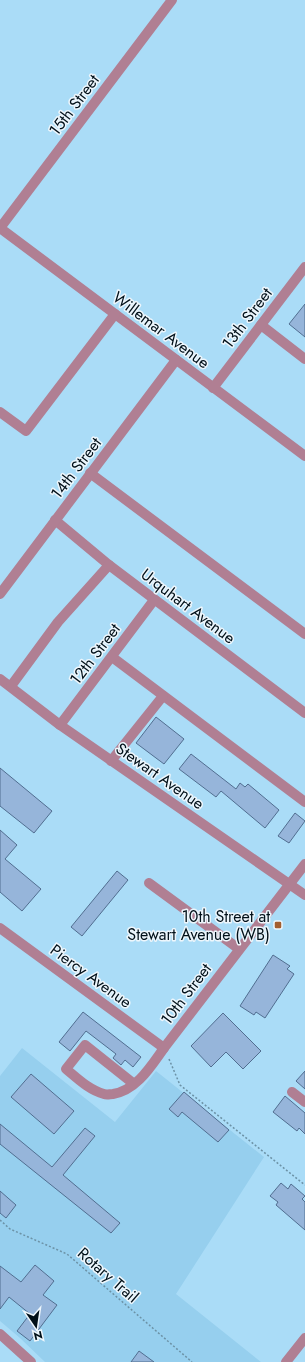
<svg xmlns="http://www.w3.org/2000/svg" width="305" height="1362" viewBox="0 0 305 1362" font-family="Jost,sans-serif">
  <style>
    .built { fill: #96cfee }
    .building { fill: #96b5da; stroke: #516e90 }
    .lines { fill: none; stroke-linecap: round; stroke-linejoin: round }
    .path { stroke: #6c92a6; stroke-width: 1.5; stroke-dasharray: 2 2; stroke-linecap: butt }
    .minor { stroke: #b07f93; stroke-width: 10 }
    .poi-dot { fill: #a25e2f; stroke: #edf6fc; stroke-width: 1.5 }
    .labels { text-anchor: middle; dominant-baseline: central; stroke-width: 3; stroke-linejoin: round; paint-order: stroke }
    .street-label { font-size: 16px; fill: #011019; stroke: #edf6fc }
    .poi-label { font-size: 16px; fill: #011019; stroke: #edf6fc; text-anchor: end }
  </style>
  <rect width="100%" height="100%" fill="#aadcf7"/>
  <polygon class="built" points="22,1048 115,1122 156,1071 264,1157 176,1294 261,1362 45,1362 20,1338 0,1321 0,1076"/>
  <g class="building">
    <polygon points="305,304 305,337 289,324"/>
    <polygon points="156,717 184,739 164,764 136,743"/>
    <polygon points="191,754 236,789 240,783 245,787 248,784 279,810 265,828 221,791 216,797 179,769"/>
    <polygon points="0,768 52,811 34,833 0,806"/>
    <polygon points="295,813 305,821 289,843 278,836"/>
    <polygon points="0,830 17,845 5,859 41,889 22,911 0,892"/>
    <polygon points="117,871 128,880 82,936 71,927"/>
    <polygon points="273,955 290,966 287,969 294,974 265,1018 256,1012 254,1015 240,1006"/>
    <polygon points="83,1012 141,1057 133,1067 125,1060 121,1065 113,1058 116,1054 86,1031 70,1051 59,1042"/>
    <polygon points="223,1013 261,1051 243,1069 226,1052 211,1067 191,1046"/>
    <polygon points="305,1071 305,1089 296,1081"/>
    <polygon points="31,1074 74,1111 54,1134 11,1097"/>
    <polygon points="184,1092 229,1130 218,1142 182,1112 178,1117 169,1109"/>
    <polygon points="285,1096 305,1113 305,1134 299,1128 297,1131 273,1112"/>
    <polygon points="0,1124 52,1167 85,1128 95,1136 63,1175 120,1223 111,1233 0,1144"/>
    <polygon points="281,1183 288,1189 291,1184 305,1196 302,1199 305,1202 305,1230 276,1205 278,1202 270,1196"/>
    <polygon points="0,1191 16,1205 6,1218 0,1213"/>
    <polygon points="35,1265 54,1281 43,1295 57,1305 30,1341 17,1331 30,1314 9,1297 0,1309 0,1266 21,1282"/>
    <polygon points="139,1351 154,1362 131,1362"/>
  </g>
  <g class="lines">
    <g class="path">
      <polyline points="169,1059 180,1085 305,1185"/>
      <polyline points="0,1220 10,1229 67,1254 192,1362"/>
    </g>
    <g class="minor">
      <polyline points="172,0 0,228 305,456"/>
      <polyline points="261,325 305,359"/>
      <polyline points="213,388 305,267"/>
      <polyline points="0,412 26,431 115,314"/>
      <polyline points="90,473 305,634"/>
      <polyline points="55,520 109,565 305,713"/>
      <polyline points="0,594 176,360"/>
      <polyline points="112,657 305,802"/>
      <polyline points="0,679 60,725 305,895"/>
      <polyline points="11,686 58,622 109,565"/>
      <polyline points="60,725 154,600"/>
      <polyline points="111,761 163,696"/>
      <polyline points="149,883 239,949"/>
      <polyline points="0,928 164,1048"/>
      <path d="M134 1084 85 1045 66 1069C77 1078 89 1090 104 1094 107 1095 110 1094 113 1094 137 1090 151 1066 164 1048L305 864"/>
      <polyline points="292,1092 305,1102"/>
      <polyline points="0,1334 31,1362"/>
      <polyline points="286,1362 305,1338"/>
    </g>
  </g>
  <rect class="poi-dot" x="274" y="921" width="8" height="8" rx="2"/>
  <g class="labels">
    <g class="street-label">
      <text transform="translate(74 105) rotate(-53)">15th Street</text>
      <text transform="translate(247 318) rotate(-53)">13th Street</text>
      <text transform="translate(161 330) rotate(37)">Willemar Avenue</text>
      <text transform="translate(76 468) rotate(-53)">14th Street</text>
      <text transform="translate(188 606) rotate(37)">Urquhart Avenue</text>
      <text transform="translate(95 654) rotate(-53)">12th Street</text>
      <text transform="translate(160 776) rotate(35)">Stewart Avenue</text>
      <text transform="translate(91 976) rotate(36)">Piercy Avenue</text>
      <text transform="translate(186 994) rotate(-53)">10th Street</text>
      <text transform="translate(108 1275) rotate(41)">Rotary Trail</text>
    </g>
    <g class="poi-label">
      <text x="270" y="916">10th Street at<tspan x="270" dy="18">Stewart Avenue (WB)</tspan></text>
    </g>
  </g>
  <g transform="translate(36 1326) rotate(167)" stroke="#edf6fc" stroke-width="3" paint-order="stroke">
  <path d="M0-3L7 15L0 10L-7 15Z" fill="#011019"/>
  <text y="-6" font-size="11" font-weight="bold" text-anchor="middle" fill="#011019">N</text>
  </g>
</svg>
